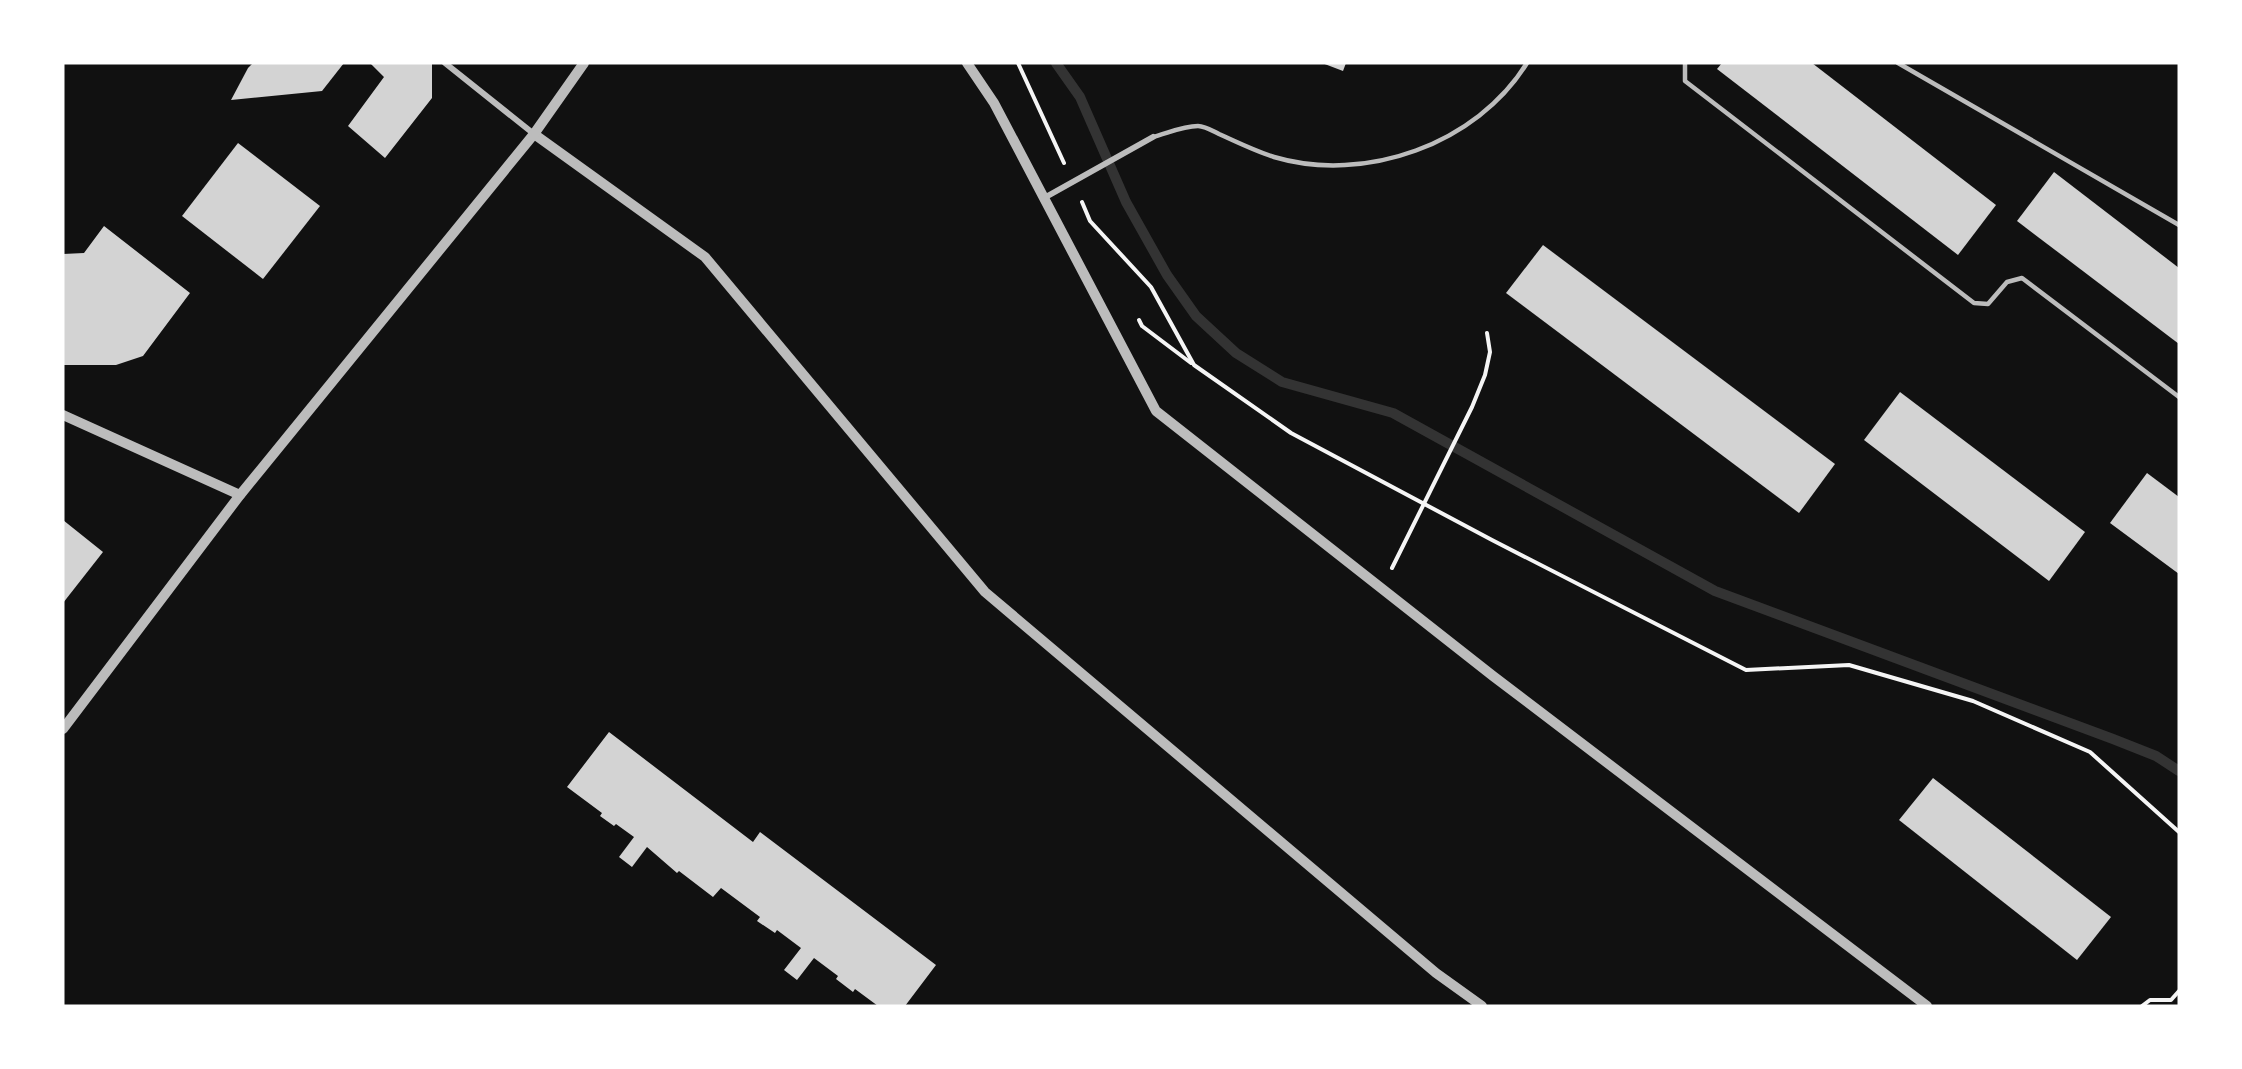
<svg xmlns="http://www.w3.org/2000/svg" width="2242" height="1069" viewBox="0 0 2242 1069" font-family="Signika,sans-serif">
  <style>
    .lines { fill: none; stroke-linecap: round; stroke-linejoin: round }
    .stream { stroke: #333; stroke-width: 10 }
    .building { fill: #d3d3d3 }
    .path { stroke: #f5f5f5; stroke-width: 4 }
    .service { stroke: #bcbcbc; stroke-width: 4.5 }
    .minor { stroke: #bcbcbc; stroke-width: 6 }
    .tertiary { stroke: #bcbcbc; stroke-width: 10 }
  </style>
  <rect width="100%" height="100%" fill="#111"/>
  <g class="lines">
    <polyline class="stream" points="1056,63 1080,97 1126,202 1167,275 1196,316 1236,353 1282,382 1393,413 1715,591 2113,739 2156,756 2179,771"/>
  </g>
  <g class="building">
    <polygon points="253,63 344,63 322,91 231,100 248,68"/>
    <polygon points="370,63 432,63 432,98 385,158 348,126 384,77"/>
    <polygon points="1322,63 1346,63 1343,71"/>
    <polygon points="1722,63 1812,63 1996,205 1958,255 1717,69"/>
    <polygon points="238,143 320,206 263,279 182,216"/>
    <polygon points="2054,172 2179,268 2179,344 2017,221"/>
    <polygon points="104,226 190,293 143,356 116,365 63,365 63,254 84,253"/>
    <polygon points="1543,245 1835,464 1799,513 1506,293"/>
    <polygon points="1900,392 2085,532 2049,581 1864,440"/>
    <polygon points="2147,473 2179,497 2179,574 2110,523"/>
    <polygon points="63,520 103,552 63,603"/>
    <polygon points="609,732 753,842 760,832 936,965 905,1006 878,1006 855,989 853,992 836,979 838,976 814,958 797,980 784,970 801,948 777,930 775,933 757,921 760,917 721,888 713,897 679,871 677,873 647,847 632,867 619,857 634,837 616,824 614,826 600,816 602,813 567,787"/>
    <polygon points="1933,778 2111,917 2077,960 1899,820"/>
  </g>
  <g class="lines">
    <g class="path">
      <polyline points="1018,63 1064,163"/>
      <polyline points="1082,202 1090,221 1151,287 1194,365 1291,433 1492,540 1746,670 1849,665 1973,701 2090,752 2179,832"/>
      <polyline points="1139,320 1142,326 1191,363"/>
      <polyline points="1392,568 1472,407 1485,375 1490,352 1487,333"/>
      <polyline points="2142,1006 2150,1000 2171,1000 2179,991"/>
    </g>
    <g class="service">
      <polyline points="1685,63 1685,81 1974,303 1988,304 2007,282 2022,278 2179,397"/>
      <polyline points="1898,63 2179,225"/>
      <path d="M1153 137C1168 133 1183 126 1198 126 1205 126 1213 131 1219 134 1237 142 1255 151 1274 157 1365 184 1477 144 1527 63"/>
    </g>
    <g class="minor">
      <polyline points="445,63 534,134"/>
      <polyline points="1044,198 1153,137"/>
    </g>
    <g class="tertiary">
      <polyline points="967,63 994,103 1156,411 1493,676 1927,1006"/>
      <polyline points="534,134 705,257 985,592 1436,973 1482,1006"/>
      <polyline points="63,415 240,495"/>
      <polyline points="63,729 240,495 534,134 584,63"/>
    </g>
  </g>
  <rect width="2242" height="1069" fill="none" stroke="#ffffff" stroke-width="129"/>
</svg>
